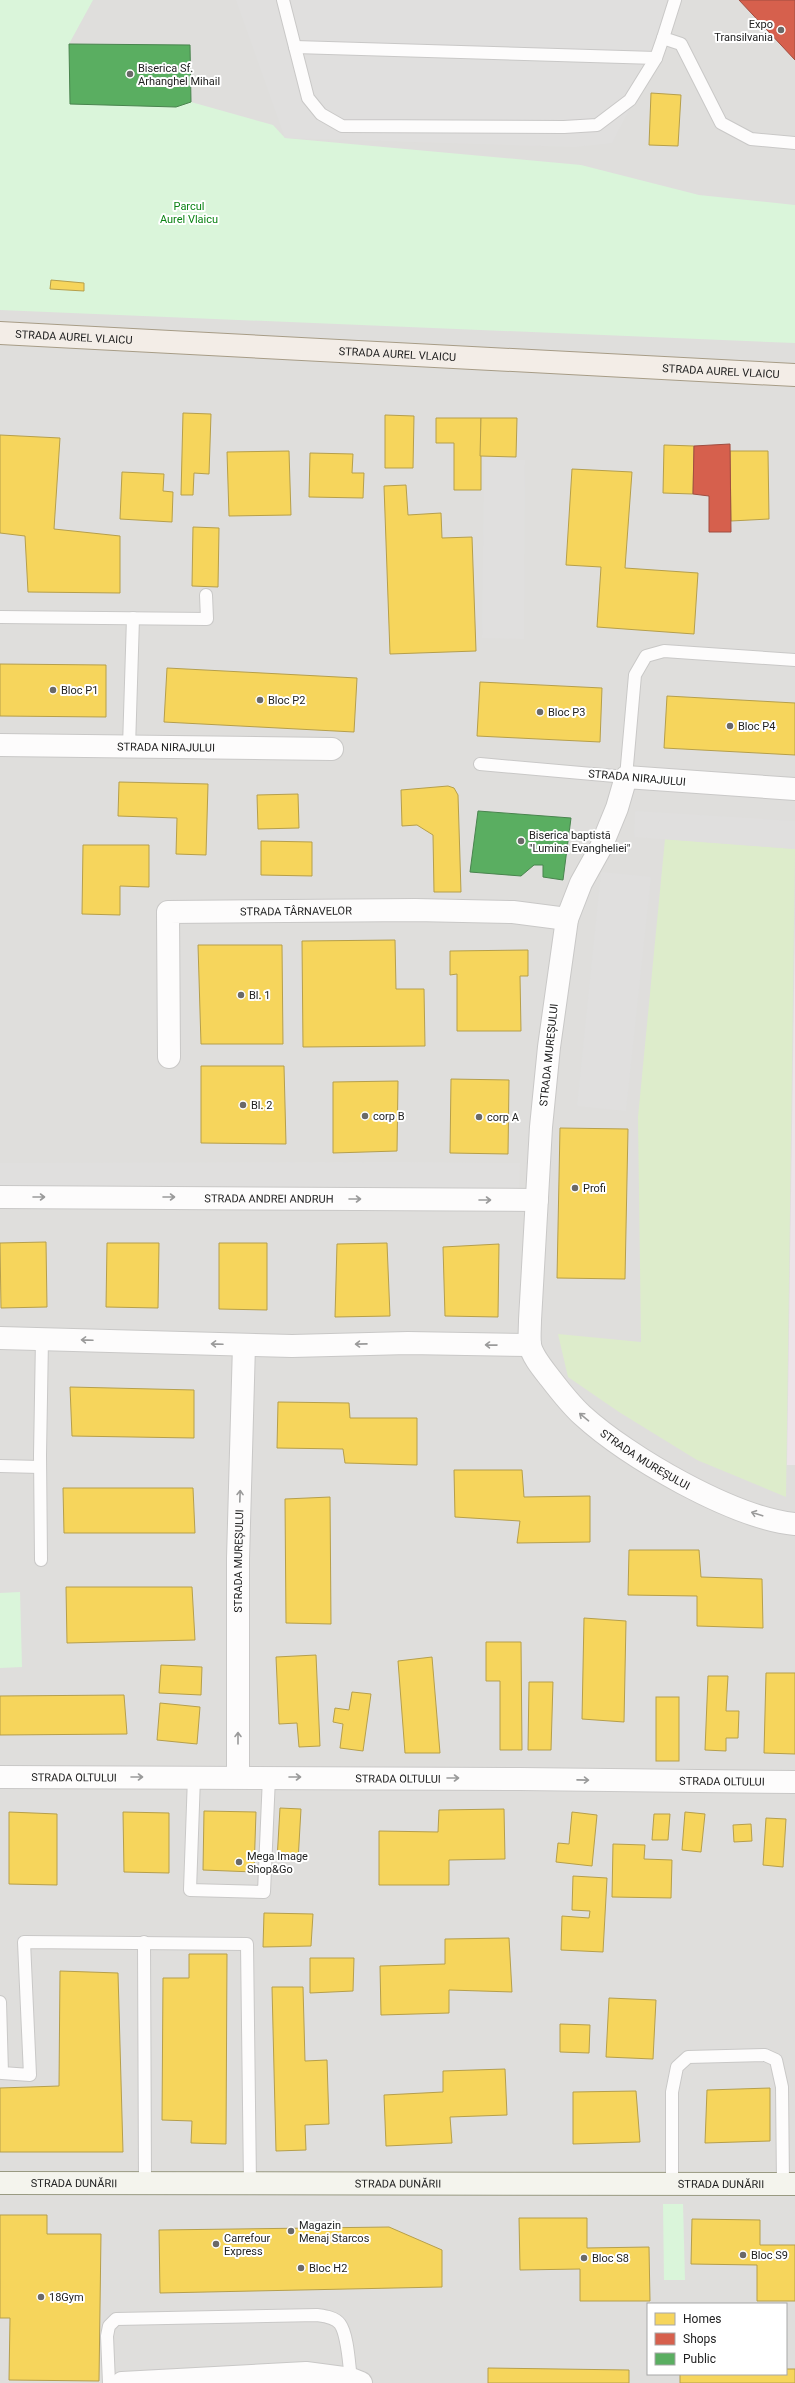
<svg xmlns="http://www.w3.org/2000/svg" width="795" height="2383" viewBox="0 0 795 2383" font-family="Roboto,sans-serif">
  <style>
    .residential { fill: #dfdedc; fill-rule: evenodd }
    .industrial { fill: #ede4e9 }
    .grass { fill: #ddeccb }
    .park { fill: #daf5da }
    .parking { fill: #e0dfde }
    .homes { fill: #f6d55c; stroke: #b69f4b }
    .shops { fill: #d6604d; stroke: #a04d40 }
    .public { fill: #5aae61; stroke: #49844e }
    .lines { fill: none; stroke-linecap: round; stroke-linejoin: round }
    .lane-casing { stroke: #c9c8c7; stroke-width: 14 }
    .street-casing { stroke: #c9c8c7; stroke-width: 24 }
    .secondary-casing { stroke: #999a82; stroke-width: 24 }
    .primary-casing { stroke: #a79c86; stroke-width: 24 }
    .lane { stroke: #fdfcfc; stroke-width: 12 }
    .street { stroke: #fdfcfc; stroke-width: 22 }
    .secondary { stroke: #f4f4ed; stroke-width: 22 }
    .primary { stroke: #f3ede7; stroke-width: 22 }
    .oneway { stroke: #9a9a9a }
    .poi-dot { fill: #6a6968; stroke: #fff; stroke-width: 1.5 }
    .labels { text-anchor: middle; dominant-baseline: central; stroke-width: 4; stroke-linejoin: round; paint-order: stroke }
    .poi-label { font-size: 11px; fill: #222; stroke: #fff; text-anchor: start }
    .park-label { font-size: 11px; fill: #0c8416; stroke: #fff }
    .street-label { font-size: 11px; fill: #222; stroke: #fff }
  </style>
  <rect width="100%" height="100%" fill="#f0eeeb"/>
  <path class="residential" d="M0 0H795V2383H0ZM648 2304H786V2374H648Z"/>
  <polygon class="industrial" points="795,923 795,1465 787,1465"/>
  <polygon class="grass" points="665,839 795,849 786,1497 697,1460 619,1412 568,1377 558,1334 641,1342 638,1117"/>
  <g class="park">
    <polygon points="0,0 93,0 69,44 70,104 176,107 191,102 273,125 285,138 581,165 699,195 795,205 795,343 0,310"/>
    <polygon points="20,1592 22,1667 0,1668 0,1593"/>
    <polygon points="663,2204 683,2204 685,2280 664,2280"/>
  </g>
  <g class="parking">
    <polygon points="236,0 677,0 656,58 612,143 575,147 285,138"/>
    <polygon points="484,460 525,460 524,639 482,638"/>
    <polygon points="635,811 795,821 795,849 634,837"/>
    <polygon points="601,872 651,877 626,1111 577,1106"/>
    <polygon points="401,1162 520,1163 519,1192 400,1187 282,1191 227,1186 0,1187 0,1163"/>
  </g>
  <g class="homes">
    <polygon points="651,93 681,95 678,146 649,145"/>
    <polygon points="51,280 84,283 84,291 50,289"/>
    <polygon points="183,413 211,414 209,474 194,473 193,495 181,495"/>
    <polygon points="385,415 414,416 413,468 385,468"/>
    <polygon points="436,418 481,418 481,490 454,490 454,443 436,443"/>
    <polygon points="481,418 517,418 516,457 480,456"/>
    <polygon points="0,435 60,438 54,529 120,536 120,593 28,592 25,536 0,533"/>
    <polygon points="664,445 694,446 693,494 663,493"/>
    <polygon points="289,451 291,515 229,516 227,452"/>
    <polygon points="730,451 768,451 769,519 731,521"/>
    <polygon points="310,453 353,454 352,473 364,473 363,498 309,497"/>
    <polygon points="572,469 632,472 625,568 698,573 694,634 597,627 601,567 566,565"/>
    <polygon points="122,472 164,474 163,491 173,492 172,522 120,519"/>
    <polygon points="406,485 408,515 441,513 442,538 472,537 476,651 390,654 384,486"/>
    <polygon points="193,527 219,528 218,587 192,586"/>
    <polygon points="0,664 106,665 106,717 0,716"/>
    <polygon points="167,668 357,678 354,732 164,722"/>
    <polygon points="480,682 602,688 600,742 477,736"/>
    <polygon points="667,696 795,703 795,755 664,748"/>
    <polygon points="119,782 208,784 206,855 176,854 177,818 118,816"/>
    <polygon points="448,786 454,788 458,795 461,892 434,892 433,835 417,825 402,826 401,790"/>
    <polygon points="298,794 299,828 258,829 257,795"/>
    <polygon points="261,841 312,842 312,876 261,875"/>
    <polygon points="83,845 149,845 149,887 120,886 120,915 82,914"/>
    <polygon points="395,940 396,989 424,989 425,1046 303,1047 302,941"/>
    <polygon points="198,945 282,945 283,1044 201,1044"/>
    <polygon points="528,950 528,976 520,976 521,1031 457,1031 457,974 450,975 450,951"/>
    <polygon points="201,1066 284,1066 286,1144 201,1143"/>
    <polygon points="451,1079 509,1080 508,1154 450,1153"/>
    <polygon points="398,1081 397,1151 333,1153 333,1082"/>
    <polygon points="560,1128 628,1129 625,1279 557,1278"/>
    <polygon points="46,1242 47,1307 1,1308 0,1243"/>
    <polygon points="107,1243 159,1243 158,1308 106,1307"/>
    <polygon points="219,1243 267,1243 267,1310 219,1309"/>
    <polygon points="387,1243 390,1316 335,1317 337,1244"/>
    <polygon points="499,1244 498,1317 445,1316 443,1247"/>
    <polygon points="70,1387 194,1390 194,1438 72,1436"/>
    <polygon points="278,1402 349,1403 350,1418 417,1418 417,1465 345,1463 343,1449 277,1448"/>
    <polygon points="454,1470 522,1470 524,1497 590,1496 590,1542 517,1543 520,1521 455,1517"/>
    <polygon points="63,1488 193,1488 195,1533 64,1533"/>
    <polygon points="330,1497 331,1624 286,1623 285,1499"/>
    <polygon points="629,1550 699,1550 701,1577 762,1579 763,1628 697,1626 697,1596 628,1595"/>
    <polygon points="66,1587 192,1587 195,1640 67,1643"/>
    <polygon points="584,1618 626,1621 624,1722 582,1719"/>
    <polygon points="486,1642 521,1642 522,1750 500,1750 500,1681 486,1681"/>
    <polygon points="316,1655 320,1746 299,1747 297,1723 279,1724 276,1657"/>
    <polygon points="432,1657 440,1753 405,1753 398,1661"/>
    <polygon points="161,1665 202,1667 201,1695 159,1693"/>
    <polygon points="766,1673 795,1673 795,1754 764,1753"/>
    <polygon points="708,1676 728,1676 726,1711 739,1711 738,1738 726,1738 726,1751 705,1750"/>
    <polygon points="529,1682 553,1682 551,1750 528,1750"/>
    <polygon points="352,1692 371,1694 363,1751 340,1748 343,1724 333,1722 335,1708 349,1710"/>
    <polygon points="124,1695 127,1734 0,1735 0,1696"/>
    <rect x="656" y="1697" width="23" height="64"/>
    <polygon points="160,1703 200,1707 197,1744 157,1740"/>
    <polygon points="280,1808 301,1809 298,1861 277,1860"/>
    <polygon points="504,1809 505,1859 449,1860 449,1885 379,1885 379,1831 438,1832 439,1810"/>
    <polygon points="204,1811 256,1812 254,1872 203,1870"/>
    <polygon points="9,1812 57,1814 57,1885 9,1884"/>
    <polygon points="123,1812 169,1813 169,1873 124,1872"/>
    <polygon points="572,1812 597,1815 592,1866 556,1862 558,1843 569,1844"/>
    <polygon points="685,1812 705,1814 701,1852 682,1850"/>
    <polygon points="654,1814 670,1814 668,1840 652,1840"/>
    <polygon points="766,1818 786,1819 783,1867 763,1865"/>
    <polygon points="751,1824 752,1841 734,1842 733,1825"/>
    <polygon points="613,1844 645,1845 644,1859 672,1860 671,1898 612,1897"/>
    <polygon points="573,1876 607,1878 603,1952 561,1950 562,1916 589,1918 590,1911 572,1910"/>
    <polygon points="264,1913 313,1914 311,1946 263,1947"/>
    <polygon points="509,1938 512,1992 449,1990 449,2013 381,2015 380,1966 445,1964 445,1939"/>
    <polygon points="189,1954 227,1954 226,2144 191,2143 192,2121 162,2120 163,1978 189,1978"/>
    <polygon points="310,1958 354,1958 353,1991 310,1993"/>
    <polygon points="60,1971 118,1973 123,2152 0,2152 0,2088 59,2086"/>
    <polygon points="272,1987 303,1987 305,2061 327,2060 329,2124 305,2125 306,2150 276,2151"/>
    <polygon points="609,1998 656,2000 653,2059 606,2057"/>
    <polygon points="560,2024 590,2025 589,2053 560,2052"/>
    <polygon points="505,2069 507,2115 450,2117 452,2143 386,2146 384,2095 443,2092 443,2071"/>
    <polygon points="770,2088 770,2141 705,2143 707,2090"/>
    <polygon points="636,2091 640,2142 573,2144 573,2092"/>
    <polygon points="0,2215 47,2215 47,2234 101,2234 99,2381 9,2380 10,2318 0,2318"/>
    <polygon points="519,2218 587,2218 587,2248 649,2247 650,2301 580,2301 580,2269 520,2270"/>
    <polygon points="692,2219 760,2220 760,2245 795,2245 795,2301 757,2301 757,2265 691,2264"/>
    <polygon points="389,2227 442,2250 442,2287 160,2293 159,2230"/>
    <polygon points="488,2368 629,2370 629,2383 488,2383"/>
    <polygon points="786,2369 795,2369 795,2383 680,2383 680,2374 786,2374"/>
  </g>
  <g class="shops">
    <polygon points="739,0 795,0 795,60"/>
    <polygon points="730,444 731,532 709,532 709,496 693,494 694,446"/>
  </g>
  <g class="public">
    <polygon points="69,44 190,45 191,102 176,107 70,104"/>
    <polygon points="478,811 571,818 563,880 543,877 543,865 534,865 521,876 470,872"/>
  </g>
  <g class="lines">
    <g class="lane-casing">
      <g id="lane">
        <polyline points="283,0 308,98 321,114 342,126 564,127 597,125 630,100 656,58 663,38"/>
        <polyline points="675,0 663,38 681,44 721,123 751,139 795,143"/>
        <polyline points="295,47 656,58"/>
        <polyline points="0,617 207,619 206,595"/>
        <polyline points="129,747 133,618"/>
        <polyline points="480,764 626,777 635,675 646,656 664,651 795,660"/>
        <polyline points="0,1466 40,1467"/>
        <polyline points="41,1560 40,1455 42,1339"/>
        <polyline points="194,1777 190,1890 264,1892 269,1777"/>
        <polyline points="144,1942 145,2183"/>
        <polyline points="0,2002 2,2073 30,2075 24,1942 247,1944 250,2184"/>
        <polyline points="672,2184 672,2092 677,2067 688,2057 765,2055 776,2060 782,2087 783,2184"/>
        <path d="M109 2383 107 2336 109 2326 116 2319 317 2315C324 2316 335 2317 340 2324 348 2335 349 2366 351 2379"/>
      </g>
    </g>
    <g class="street-casing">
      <g id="street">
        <path id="s1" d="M0 745 332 749"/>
        <path id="s2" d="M795 789 626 777 617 808 601 847 581 883 567 919 549 1047 541 1127 530 1320C530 1328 529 1337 530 1345 532 1356 543 1369 550 1378 560 1391 570 1404 582 1415 628 1457 733 1518 795 1524"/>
        <path id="s3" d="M169 1057 168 912 415 910 513 912 567 919"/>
        <path id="s4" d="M0 1197 537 1200"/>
        <polyline points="0,1338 292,1346 408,1343 530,1345"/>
        <path id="s5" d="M0 1777 520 1779 795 1782"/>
        <path id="s6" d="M238 1777V1559L244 1345"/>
        <polyline points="122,2383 306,2373 351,2379 361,2383"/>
      </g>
    </g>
    <g class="secondary-casing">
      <g id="secondary">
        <path id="s7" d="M0 2183 795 2184"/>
      </g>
    </g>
    <g class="primary-casing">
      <g id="primary">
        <path id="s8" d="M0 333 795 375"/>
      </g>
    </g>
    <use href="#lane" class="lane"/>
    <use href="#street" class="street"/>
    <use href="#secondary" class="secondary"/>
    <use href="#primary" class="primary"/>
  </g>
  <defs><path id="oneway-shaft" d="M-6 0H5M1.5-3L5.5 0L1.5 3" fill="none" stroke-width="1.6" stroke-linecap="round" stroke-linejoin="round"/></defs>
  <g class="oneway">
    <use href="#oneway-shaft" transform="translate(39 1197)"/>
    <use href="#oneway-shaft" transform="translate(169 1197)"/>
    <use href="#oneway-shaft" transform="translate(355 1199)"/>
    <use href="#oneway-shaft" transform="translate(485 1200)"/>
    <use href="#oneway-shaft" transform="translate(87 1340) rotate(-178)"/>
    <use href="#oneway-shaft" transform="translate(217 1344) rotate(-178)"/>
    <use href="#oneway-shaft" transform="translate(361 1344) rotate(179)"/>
    <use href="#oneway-shaft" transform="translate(491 1345) rotate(-179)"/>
    <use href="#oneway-shaft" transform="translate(584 1417) rotate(-140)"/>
    <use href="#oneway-shaft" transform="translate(240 1496) rotate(-88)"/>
    <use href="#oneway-shaft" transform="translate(757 1514) rotate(-162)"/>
    <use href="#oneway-shaft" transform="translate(238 1738) rotate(-90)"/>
    <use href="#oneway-shaft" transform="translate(137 1777)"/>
    <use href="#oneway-shaft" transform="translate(295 1777)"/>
    <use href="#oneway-shaft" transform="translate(453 1778)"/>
    <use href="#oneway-shaft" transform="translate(583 1780) rotate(1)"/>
  </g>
  <g class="poi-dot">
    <circle cx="781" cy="30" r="4"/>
    <circle cx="130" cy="74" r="4"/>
    <circle cx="53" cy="690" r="4"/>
    <circle cx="260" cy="700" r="4"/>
    <circle cx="540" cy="712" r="4"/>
    <circle cx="730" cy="726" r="4"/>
    <circle cx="521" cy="841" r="4"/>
    <circle cx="241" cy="995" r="4"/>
    <circle cx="243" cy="1105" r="4"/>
    <circle cx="365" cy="1116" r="4"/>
    <circle cx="479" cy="1117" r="4"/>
    <circle cx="575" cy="1188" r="4"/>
    <circle cx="239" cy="1862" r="4"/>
    <circle cx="291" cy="2231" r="4"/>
    <circle cx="216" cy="2244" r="4"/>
    <circle cx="743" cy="2255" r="4"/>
    <circle cx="584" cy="2258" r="4"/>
    <circle cx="301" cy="2268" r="4"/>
    <circle cx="41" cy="2297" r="4"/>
  </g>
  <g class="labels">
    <g class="poi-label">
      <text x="773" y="24" text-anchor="end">Expo<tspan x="773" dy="13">Transilvania</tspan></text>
      <text x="138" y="68">Biserica Sf.<tspan x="138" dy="13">Arhanghel Mihail</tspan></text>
      <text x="61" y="690">Bloc P1</text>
      <text x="268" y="700">Bloc P2</text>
      <text x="548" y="712">Bloc P3</text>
      <text x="738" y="726">Bloc P4</text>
      <text x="529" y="835">Biserica baptistă<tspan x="529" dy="13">"Lumina Evangheliei"</tspan></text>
      <text x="249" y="995">Bl. 1</text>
      <text x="251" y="1105">Bl. 2</text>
      <text x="373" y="1116">corp B</text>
      <text x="487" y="1117">corp A</text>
      <text x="583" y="1188">Profi</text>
      <text x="247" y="1856">Mega Image<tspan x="247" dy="13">Shop&amp;Go</tspan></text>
      <text x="299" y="2225">Magazin<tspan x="299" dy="13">Menaj Starcos</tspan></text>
      <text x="224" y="2238">Carrefour<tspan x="224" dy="13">Express</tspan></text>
      <text x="751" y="2255">Bloc S9</text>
      <text x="592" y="2258">Bloc S8</text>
      <text x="309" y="2268">Bloc H2</text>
      <text x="49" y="2297">18Gym</text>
    </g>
    <g class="park-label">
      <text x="189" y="206">Parcul<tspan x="189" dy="13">Aurel Vlaicu</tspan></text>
    </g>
    <g class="street-label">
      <text stroke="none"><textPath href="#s8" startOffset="74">STRADA AUREL VLAICU</textPath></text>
      <text stroke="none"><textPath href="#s8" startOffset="398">STRADA AUREL VLAICU</textPath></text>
      <text stroke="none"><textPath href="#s8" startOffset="722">STRADA AUREL VLAICU</textPath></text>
      <text stroke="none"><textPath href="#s1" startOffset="166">STRADA NIRAJULUI</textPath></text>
      <text transform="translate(637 778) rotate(5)">STRADA NIRAJULUI</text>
      <text stroke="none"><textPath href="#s3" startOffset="273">STRADA TÂRNAVELOR</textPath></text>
      <text transform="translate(549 1055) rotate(-84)">STRADA MUREȘULUI</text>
      <text stroke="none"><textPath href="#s4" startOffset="269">STRADA ANDREI ANDRUH</textPath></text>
      <text stroke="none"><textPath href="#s2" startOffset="917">STRADA MUREȘULUI</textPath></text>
      <text stroke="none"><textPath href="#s6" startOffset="216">STRADA MUREȘULUI</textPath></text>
      <text stroke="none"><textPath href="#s5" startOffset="74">STRADA OLTULUI</textPath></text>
      <text stroke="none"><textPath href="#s5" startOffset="398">STRADA OLTULUI</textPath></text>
      <text stroke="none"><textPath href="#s5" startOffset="722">STRADA OLTULUI</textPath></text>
      <text stroke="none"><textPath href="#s7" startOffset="74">STRADA DUNĂRII</textPath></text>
      <text stroke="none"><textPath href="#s7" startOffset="721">STRADA DUNĂRII</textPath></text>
      <text stroke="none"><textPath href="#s7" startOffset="398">STRADA DUNĂRII</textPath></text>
    </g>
  </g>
  <rect x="647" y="2303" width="140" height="72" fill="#ffffff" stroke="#a7a7a7"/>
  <rect x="655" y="2313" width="20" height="12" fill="#f6d55c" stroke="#a7a7a7"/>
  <text x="683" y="2323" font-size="12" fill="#222222">Homes</text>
  <rect x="655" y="2333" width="20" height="12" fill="#d6604d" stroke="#a7a7a7"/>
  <text x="683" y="2343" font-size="12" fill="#222222">Shops</text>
  <rect x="655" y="2353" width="20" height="12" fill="#5aae61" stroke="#a7a7a7"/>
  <text x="683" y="2363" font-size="12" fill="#222222">Public</text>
</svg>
